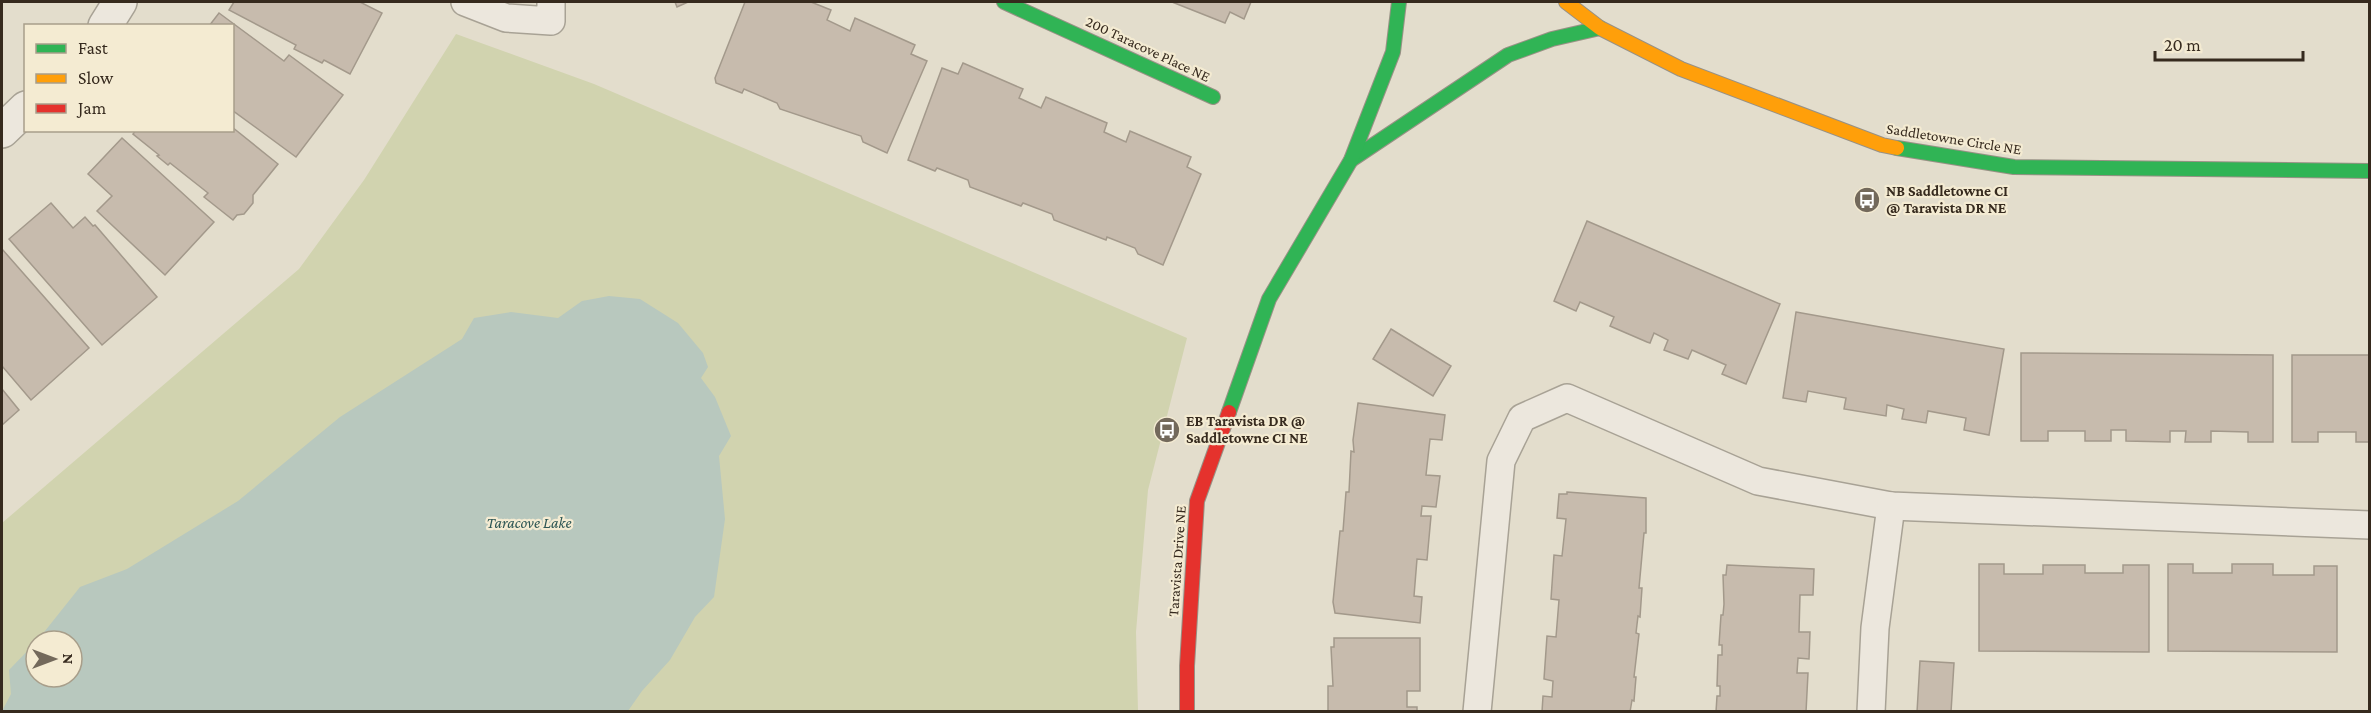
<svg xmlns="http://www.w3.org/2000/svg" width="2371" height="713" viewBox="0 0 2371 713" font-family="'Crimson Pro',serif">
  <style>
    .green { fill: #d1d3af; fill-rule: evenodd }
    .water { fill: #b8c8be }
    .building { fill: #c7bbad; stroke: #a3998b; stroke-width: 1.5 }
    .lines { fill: none; stroke-linecap: round; stroke-linejoin: round }
    .lane-casing { stroke: #a8a295; stroke-width: 30 }
    .street-casing { stroke: #a8a295; stroke-width: 36 }
    .fast-casing { stroke: #989185; stroke-width: 16 }
    .slow-casing { stroke: #989185; stroke-width: 16 }
    .jam-casing { stroke: #989185; stroke-width: 16 }
    .lane { stroke: #ece7dd; stroke-width: 27 }
    .street { stroke: #ece7dd; stroke-width: 33 }
    .fast { stroke: #30b455; stroke-width: 14 }
    .slow { stroke: #ff9f0a; stroke-width: 14 }
    .jam { stroke: #e5322d; stroke-width: 14 }
    .labels { text-anchor: middle; dominant-baseline: central; stroke-width: 4.5; stroke-linejoin: round; paint-order: stroke }
    .street-label { font-size: 15px; fill: #362a1e; stroke: #f4ebd2 }
    .poi-label { font-size: 15px; font-weight: bold; fill: #362a1e; stroke: #f4ebd2; text-anchor: start }
    .water-label { font-size: 16px; font-style: italic; fill: #2d5654; stroke: #f4ebd2 }
  </style>
  <rect width="100%" height="100%" fill="#e3ddcc"/>
  <path class="green" d="M456 34 594 84 1187 338 1148 490 1136 632 1138 711H2V523L299 269 364 180ZM36 641H72V677H36Z"/>
  <polygon class="water" points="609,296 640,299 678,323 703,353 708,367 701,378 715,397 731,436 719,456 725,519 714,597 695,617 670,660 642,691 628,711 2,711 11,694 9,670 36,642 36,677 72,677 72,641 37,641 80,587 127,569 238,501 340,417 462,339 474,318 511,312 558,318 582,301"/>
  <g class="building">
    <polygon points="234,2 360,2 382,13 350,74 324,60 322,63 294,49 296,45 229,10"/>
    <polygon points="675,2 688,2 677,7"/>
    <polygon points="745,2 811,2 831,10 827,20 850,31 855,18 915,45 911,54 927,61 887,153 863,142 861,136 780,109 777,103 744,89 742,93 716,83 715,78"/>
    <polygon points="1172,2 1251,2 1244,19 1230,12 1225,23"/>
    <polygon points="219,13 284,61 289,55 343,95 296,157 232,110 232,26 209,26"/>
    <polygon points="963,63 1023,89 1019,98 1041,108 1046,97 1107,123 1104,132 1126,142 1130,131 1191,157 1187,167 1201,174 1163,265 1138,254 1135,248 1107,237 1106,240 1054,220 1052,214 1023,203 1021,206 970,187 968,180 937,168 935,171 908,160 942,68 958,74"/>
    <polygon points="232,127 278,164 253,195 253,203 244,214 237,215 233,220 204,197 208,193 170,163 168,165 157,156 159,155 133,134 136,130 232,130"/>
    <polygon points="122,138 214,222 165,275 97,211 112,196 88,174"/>
    <polygon points="51,203 73,228 85,217 93,226 95,225 157,297 102,345 9,239"/>
    <polygon points="1587,221 1780,304 1746,384 1722,374 1726,365 1692,350 1688,359 1664,350 1668,340 1654,333 1650,343 1647,342 1610,326 1614,317 1580,302 1576,311 1554,301"/>
    <polygon points="2,249 89,348 31,400 2,366"/>
    <polygon points="1796,312 2004,349 1989,435 1964,430 1966,418 1928,411 1926,423 1902,419 1904,409 1887,405 1886,416 1844,409 1846,398 1808,391 1806,402 1783,398"/>
    <polygon points="1391,329 1451,366 1433,396 1373,359"/>
    <polygon points="2021,353 2273,355 2273,442 2248,442 2248,432 2211,431 2211,442 2185,442 2186,431 2170,431 2170,442 2126,441 2126,430 2111,430 2111,441 2085,441 2085,431 2048,431 2048,441 2021,441"/>
    <polygon points="2292,355 2370,355 2370,442 2356,442 2356,432 2318,432 2318,442 2292,442"/>
    <polygon points="2,389 19,410 2,425"/>
    <polygon points="1358,403 1445,415 1442,440 1430,439 1426,475 1440,476 1436,507 1422,506 1421,516 1431,516 1427,560 1417,559 1414,596 1422,597 1420,623 1335,613 1333,602 1340,531 1343,531 1346,492 1349,492 1351,451 1354,452 1353,440"/>
    <polygon points="1567,492 1646,498 1646,533 1644,533 1639,588 1642,588 1640,617 1638,616 1636,633 1639,634 1634,677 1636,677 1634,701 1632,700 1630,712 1542,712 1543,696 1552,697 1553,681 1544,679 1547,636 1556,637 1559,600 1551,599 1554,555 1562,556 1566,519 1557,518 1559,494 1567,494"/>
    <polygon points="1979,564 2004,564 2004,574 2043,574 2043,565 2085,565 2085,573 2123,573 2123,565 2149,565 2149,652 1979,651"/>
    <polygon points="2168,564 2193,564 2193,573 2232,573 2232,564 2273,564 2273,575 2314,575 2314,566 2337,566 2337,652 2168,651"/>
    <polygon points="1727,565 1814,569 1813,595 1800,595 1799,632 1810,632 1809,659 1798,658 1797,673 1808,673 1806,712 1716,712 1717,696 1720,696 1720,686 1717,686 1718,655 1722,655 1722,645 1719,645 1721,615 1723,615 1724,604 1723,575 1726,575"/>
    <polygon points="1334,638 1420,638 1420,691 1407,691 1407,707 1417,707 1417,712 1328,712 1328,686 1333,686 1331,647 1334,647"/>
    <polygon points="1920,661 1954,663 1951,712 1917,712"/>
  </g>
  <g class="lines">
    <g class="lane-casing">
      <g id="lane">
        <polyline points="465,2 506,18 551,21 551,2"/>
        <polyline points="1477,712 1501,461 1522,418 1567,398 1758,481 1891,506 2370,525"/>
        <polyline points="1871,712 1875,628 1891,506"/>
      </g>
    </g>
    <g class="street-casing">
      <g id="street">
        <polyline points="105,26 120,2"/>
        <polyline points="2,131 26,108"/>
      </g>
    </g>
    <g class="fast-casing">
      <g id="fast">
        <polyline points="1004,2 1213,97"/>
        <polyline points="1897,148 2014,167 2370,171"/>
        <polyline points="1351,160 1508,55 1552,39 1600,28"/>
        <polyline points="1229,412 1269,299 1351,160 1393,52 1399,2"/>
      </g>
    </g>
    <g class="slow-casing">
      <polyline id="slow" points="1566,2 1600,28 1681,69 1882,145 1897,148"/>
    </g>
    <g class="jam-casing">
      <polyline id="jam" points="1187,712 1187,666 1197,501 1229,412"/>
    </g>
    <use href="#lane" class="lane"/>
    <use href="#street" class="street"/>
    <use href="#fast" class="fast"/>
    <use href="#slow" class="slow"/>
    <use href="#jam" class="jam"/>
  </g>
  <defs>
    <g id="bus-disc" transform="scale(1.35)"><circle r="9.5" fill="#73695b" stroke="#f4ebd2"/><path d="M-5-6H5V4H4V6H2V4H-2V6H-4V4H-5ZM-3.5-4V0h7V-4ZM-3.5 1.2v1.5H-2V1.2ZM2 1.2v1.5H3.5V1.2Z" fill="#fff"/></g>
  </defs>
  <g fill-rule="evenodd">
    <use href="#bus-disc" x="1867" y="200"/>
    <use href="#bus-disc" x="1167" y="430"/>
  </g>
  <g class="labels">
    <g class="street-label">
      <text transform="translate(1148 49) rotate(25)">200 Taracove Place NE</text>
      <text transform="translate(1954 139) rotate(9)">Saddletowne Circle NE</text>
      <text transform="translate(1177 561) rotate(-86)">Taravista Drive NE</text>
    </g>
    <g class="poi-label">
      <text x="1886" y="191">NB Saddletowne CI<tspan x="1886" dy="17">@ Taravista DR NE</tspan></text>
      <text x="1186" y="421">EB Taravista DR @<tspan x="1186" dy="17">Saddletowne CI NE</tspan></text>
    </g>
    <g class="water-label">
      <text x="529" y="522">Taracove Lake</text>
    </g>
  </g>
  <rect width="2371" height="713" fill="none" stroke="#362a1e" stroke-width="6"/>
  <rect x="24" y="24" width="210" height="108" fill="#f4ebd2" stroke="#a89e8a" stroke-width="1.5"/>
  <rect x="36" y="44" width="30" height="9" fill="#30b455" stroke="#a89e8a" stroke-width="1.5"/>
  <text x="78" y="54" font-size="18" fill="#362a1e">Fast</text>
  <rect x="36" y="74" width="30" height="9" fill="#ff9f0a" stroke="#a89e8a" stroke-width="1.5"/>
  <text x="78" y="84" font-size="18" fill="#362a1e">Slow</text>
  <rect x="36" y="104" width="30" height="9" fill="#e5322d" stroke="#a89e8a" stroke-width="1.5"/>
  <text x="78" y="114" font-size="18" fill="#362a1e">Jam</text>
  <g transform="translate(54 659) rotate(90)"><circle r="28" fill="#f4ebd2" stroke="#a89e8a" stroke-width="1.5"/>
  <path d="M0-4.5L10 22L0 15L-10 22Z" fill="#73695b"/>
  <text y="-9" font-size="16" font-weight="bold" text-anchor="middle" fill="#362a1e">N</text>
  </g>
  <path d="M2155 51v9h148v-9" fill="none" stroke="#362a1e" stroke-width="3"/>
  <text x="2164" y="51" font-size="18" fill="#362a1e" stroke="#f4ebd2" stroke-width="4.5" paint-order="stroke">20 m</text>
</svg>
